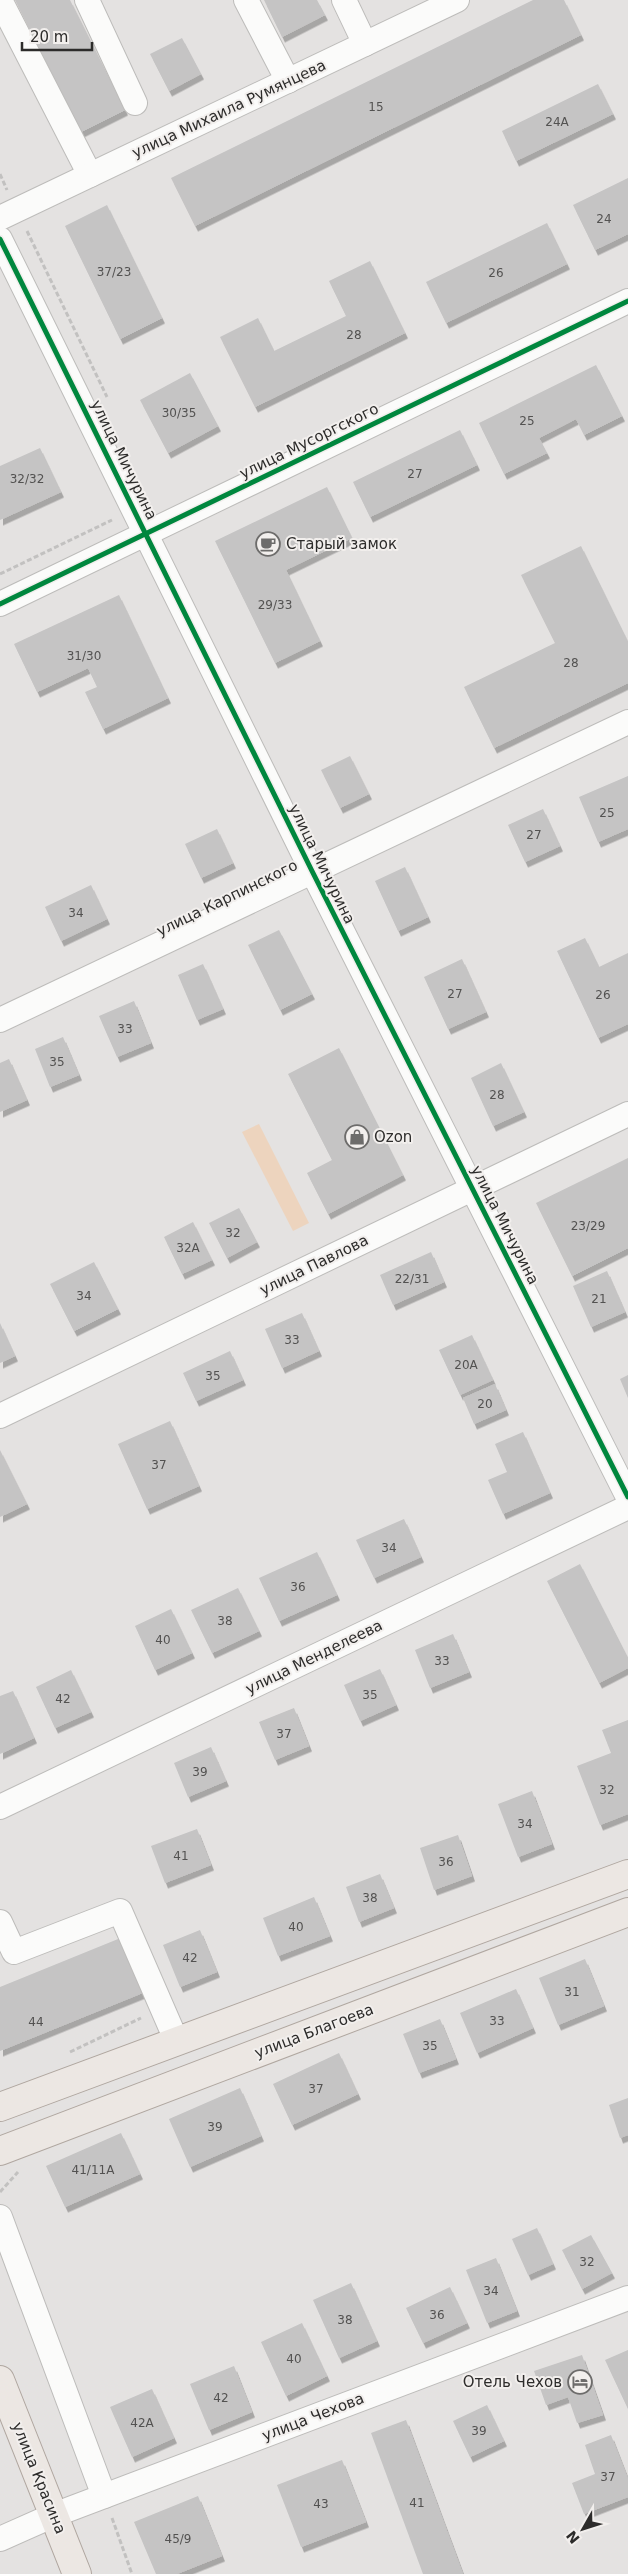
<svg xmlns="http://www.w3.org/2000/svg" width="628" height="2574" viewBox="0 0 628 2574" font-family="'DejaVu Sans',sans-serif">
  <style>
    .green { fill: #edd4be }
    .building { fill: #c5c4c4; filter: url(#shadow) }
    .lines { fill: none; stroke-linecap: round; stroke-linejoin: round }
    .minor-casing { stroke: #bdbcba; stroke-width: 26 }
    .major-casing { stroke: #b0a7a0; stroke-width: 30 }
    .path { stroke: #c2c1c0; stroke-width: 3; stroke-dasharray: 5 2.5; stroke-linecap: butt }
    .minor { stroke: #fbfbfa; stroke-width: 24 }
    .major { stroke: #ece7e3; stroke-width: 28 }
    .cycleway-casing { stroke: #f2efed; stroke-width: 8 }
    .cycleway { stroke: #00873e; stroke-width: 5 }
    .labels { text-anchor: middle; dominant-baseline: central; stroke-width: 4; stroke-linejoin: round; paint-order: stroke }
    .number-label { font-size: 12px; fill: #535251 }
    .street-label { font-size: 15px; fill: #2d2c2b; stroke: #f2efed }
    .poi-label { font-size: 15px; fill: #2d2c2b; stroke: #f2efed; text-anchor: start }
  </style>
  <defs>
    <filter id="shadow"><feDropShadow dx="3" dy="5.5" stdDeviation="0" flood-color="#0004"/></filter>
  </defs>
  <rect width="100%" height="100%" fill="#e4e2e1"/>
  <polygon class="green" points="259,1124 309,1223 293,1231 242,1132"/>
  <g class="building">
    <polygon points="15,0 70,0 125,110 81,132"/>
    <polygon points="264,0 317,0 325,15 282,37"/>
    <polygon points="533,0 564,0 581,35 195,226 171,178"/>
    <polygon points="182,38 201,74 169,91 150,54"/>
    <polygon points="598,84 613,114 516,161 502,131"/>
    <polygon points="628,178 628,234 595,250 573,205"/>
    <polygon points="107,205 162,318 120,339 65,226"/>
    <polygon points="547,223 567,264 446,323 426,282"/>
    <polygon points="370,261 405,333 255,407 220,337 258,318 274,351 346,316 329,281"/>
    <polygon points="596,365 622,416 584,435 576,419 539,438 547,453 504,474 479,423"/>
    <polygon points="190,373 218,426 168,453 140,400"/>
    <polygon points="460,430 477,465 370,517 353,482"/>
    <polygon points="40,448 61,492 0,520 0,466"/>
    <polygon points="327,487 352,538 286,570 320,641 275,663 215,541"/>
    <polygon points="581,546 628,642 628,683 494,748 464,687 555,643 521,575"/>
    <polygon points="119,595 168,698 103,729 85,692 97,687 88,668 37,692 14,644"/>
    <polygon points="350,756 369,794 340,808 321,770"/>
    <polygon points="628,776 628,829 598,842 579,797"/>
    <polygon points="543,809 560,846 525,862 508,825"/>
    <polygon points="217,829 233,863 201,878 185,844"/>
    <polygon points="405,867 428,917 398,931 375,881"/>
    <polygon points="91,885 107,919 61,941 45,907"/>
    <polygon points="279,930 312,994 280,1010 248,945"/>
    <polygon points="585,938 599,967 628,953 628,1024 598,1038 557,951"/>
    <polygon points="462,959 486,1012 448,1029 424,977"/>
    <polygon points="203,964 223,1009 197,1020 178,975"/>
    <polygon points="134,1001 151,1043 117,1057 99,1016"/>
    <polygon points="63,1037 79,1075 50,1087 35,1049"/>
    <polygon points="339,1048 403,1175 328,1214 307,1173 332,1160 288,1074"/>
    <polygon points="9,1059 27,1100 0,1112 0,1063"/>
    <polygon points="501,1063 524,1112 493,1126 471,1078"/>
    <polygon points="628,1158 628,1248 572,1276 536,1203"/>
    <polygon points="239,1208 257,1242 227,1258 209,1223"/>
    <polygon points="193,1222 212,1260 182,1274 164,1237"/>
    <polygon points="431,1252 444,1282 393,1305 380,1275"/>
    <polygon points="94,1262 118,1309 74,1331 50,1284"/>
    <polygon points="607,1271 625,1312 591,1327 573,1286"/>
    <polygon points="302,1313 319,1351 282,1368 265,1329"/>
    <polygon points="0,1323 15,1356 0,1363"/>
    <polygon points="472,1335 493,1380 460,1395 439,1350"/>
    <polygon points="230,1351 243,1380 196,1401 183,1373"/>
    <polygon points="628,1375 628,1398 620,1379"/>
    <polygon points="495,1384 506,1410 474,1424 463,1398"/>
    <polygon points="170,1421 199,1486 147,1509 118,1444"/>
    <polygon points="523,1432 550,1493 503,1514 488,1480 507,1472 495,1444"/>
    <polygon points="0,1450 27,1504 0,1517"/>
    <polygon points="404,1519 421,1557 374,1578 356,1540"/>
    <polygon points="317,1552 337,1595 279,1621 259,1578"/>
    <polygon points="580,1564 628,1658 628,1668 599,1683 547,1581"/>
    <polygon points="238,1588 259,1631 212,1653 191,1610"/>
    <polygon points="171,1609 192,1653 155,1670 135,1626"/>
    <polygon points="453,1634 469,1672 430,1688 415,1650"/>
    <polygon points="380,1669 396,1705 360,1721 344,1685"/>
    <polygon points="71,1670 91,1712 55,1728 36,1687"/>
    <polygon points="13,1691 34,1738 0,1754 0,1696"/>
    <polygon points="294,1708 309,1746 275,1760 259,1722"/>
    <polygon points="628,1720 628,1814 600,1825 577,1766 611,1753 602,1730"/>
    <polygon points="211,1747 226,1781 188,1797 174,1763"/>
    <polygon points="532,1791 552,1844 518,1857 498,1804"/>
    <polygon points="197,1829 211,1865 165,1883 151,1846"/>
    <polygon points="458,1835 472,1876 434,1890 420,1848"/>
    <polygon points="380,1874 394,1908 359,1922 346,1887"/>
    <polygon points="314,1897 330,1936 278,1956 263,1918"/>
    <polygon points="200,1930 217,1972 180,1987 163,1945"/>
    <polygon points="123,1937 145,1992 0,2051 0,1987"/>
    <polygon points="585,1959 604,2006 558,2025 539,1978"/>
    <polygon points="516,1989 533,2028 477,2053 460,2013"/>
    <polygon points="440,2019 456,2059 419,2073 403,2034"/>
    <polygon points="339,2053 358,2094 292,2125 273,2084"/>
    <polygon points="240,2088 261,2136 190,2167 169,2119"/>
    <polygon points="628,2098 628,2135 620,2138 609,2105"/>
    <polygon points="121,2133 140,2174 65,2207 46,2166"/>
    <polygon points="537,2228 553,2264 528,2275 512,2239"/>
    <polygon points="591,2235 612,2273 582,2289 562,2250"/>
    <polygon points="496,2258 517,2311 487,2323 466,2270"/>
    <polygon points="351,2283 377,2341 339,2358 313,2300"/>
    <polygon points="450,2287 467,2323 423,2343 406,2308"/>
    <polygon points="302,2323 327,2376 286,2396 261,2342"/>
    <polygon points="628,2350 628,2409 605,2360"/>
    <polygon points="582,2355 603,2415 577,2423 568,2397 546,2405 534,2371"/>
    <polygon points="234,2366 252,2412 209,2430 190,2384"/>
    <polygon points="152,2389 174,2438 132,2457 110,2407"/>
    <polygon points="487,2405 504,2441 470,2457 453,2421"/>
    <polygon points="406,2420 463,2574 423,2574 371,2433"/>
    <polygon points="611,2435 628,2479 628,2497 584,2514 572,2483 595,2474 585,2445"/>
    <polygon points="342,2460 366,2522 301,2547 277,2485"/>
    <polygon points="198,2496 222,2556 177,2574 156,2574 134,2522"/>
  </g>
  <g class="lines">
    <g class="minor-casing">
      <g id="minor">
        <polyline points="0,0 90,175"/>
        <polyline points="87,0 135,103"/>
        <polyline points="246,0 288,81"/>
        <polyline points="344,0 365,44"/>
        <polyline points="0,218 457,0"/>
        <polyline points="0,239 312,871 628,1497"/>
        <polyline points="0,604 628,301"/>
        <polyline points="0,1020 628,722"/>
        <polyline points="0,1416 628,1114"/>
        <polyline points="0,1807 628,1507"/>
        <polyline points="0,1922 14,1952 120,1911 177,2042"/>
        <polyline points="0,2217 104,2496"/>
        <polyline points="0,2539 54,2515 628,2298"/>
      </g>
    </g>
    <g class="major-casing">
      <g id="major">
        <polyline points="0,2107 628,1874"/>
        <polyline points="0,2151 628,1912"/>
        <polyline points="0,2380 77,2574"/>
      </g>
    </g>
    <g class="path">
      <polyline points="0,174 7,190"/>
      <polyline points="27,231 107,397"/>
      <polyline points="0,574 112,520"/>
      <polyline points="70,2052 141,2018"/>
      <polyline points="0,2192 18,2172"/>
      <polyline points="112,2518 132,2574"/>
    </g>
    <use href="#minor" class="minor"/>
    <use href="#major" class="major"/>
    <g class="cycleway-casing">
      <g id="cycleway">
        <polyline points="0,239 312,871 628,1497"/>
        <polyline points="0,604 628,301"/>
      </g>
    </g>
    <use href="#cycleway" class="cycleway"/>
  </g>
  <defs>
    <g id="cafe-ring" transform="scale(1.25)"><circle r="9.5" fill="#f2efed" stroke="#6d6c6b" stroke-width="1.5"/><path d="M-5.5-4.5H6V0H3Q3 3.5 0 3.5H-2.5Q-5.5 3.5-5.5 0ZM3-3.2v2h1.7v-2ZM-6 4.5H4V6H-6Z" fill="#6d6c6b"/></g>
    <g id="shop-ring" transform="scale(1.25)"><circle r="9.5" fill="#f2efed" stroke="#6d6c6b" stroke-width="1.5"/><path d="M-5-2.5h2.3a2.7 3.5 0 0 1 5.4 0H5L5.5 6h-11ZM-1.5-2.5h3a1.5 2.3 0 0 0-3 0Z" fill="#6d6c6b"/></g>
    <g id="hotel-ring" transform="scale(1.25)"><circle r="9.5" fill="#f2efed" stroke="#6d6c6b" stroke-width="1.5"/><path d="M-6-4.5h1.5V1H6V5H4.5V3h-9V5H-6ZM-4 0a1.8 1.8 0 1 1 3.6 0ZM.5 0V-2.5h3Q6-2.5 6 0Z" fill="#6d6c6b"/></g>
  </defs>
  <g fill-rule="evenodd">
    <use href="#cafe-ring" x="268" y="544"/>
    <use href="#shop-ring" x="357" y="1137"/>
    <use href="#hotel-ring" x="580" y="2382"/>
  </g>
  <g class="labels">
    <g class="number-label">
      <text x="376" y="107">15</text>
      <text x="557" y="122">24А</text>
      <text x="604" y="219">24</text>
      <text x="114" y="272">37/23</text>
      <text x="496" y="273">26</text>
      <text x="354" y="335">28</text>
      <text x="179" y="413">30/35</text>
      <text x="527" y="421">25</text>
      <text x="415" y="474">27</text>
      <text x="27" y="479">32/32</text>
      <text x="275" y="605">29/33</text>
      <text x="84" y="656">31/30</text>
      <text x="571" y="663">28</text>
      <text x="607" y="813">25</text>
      <text x="534" y="835">27</text>
      <text x="76" y="913">34</text>
      <text x="455" y="994">27</text>
      <text x="603" y="995">26</text>
      <text x="125" y="1029">33</text>
      <text x="57" y="1062">35</text>
      <text x="497" y="1095">28</text>
      <text x="588" y="1226">23/29</text>
      <text x="233" y="1233">32</text>
      <text x="188" y="1248">32А</text>
      <text x="412" y="1279">22/31</text>
      <text x="84" y="1296">34</text>
      <text x="599" y="1299">21</text>
      <text x="292" y="1340">33</text>
      <text x="466" y="1365">20А</text>
      <text x="213" y="1376">35</text>
      <text x="485" y="1404">20</text>
      <text x="159" y="1465">37</text>
      <text x="389" y="1548">34</text>
      <text x="298" y="1587">36</text>
      <text x="225" y="1621">38</text>
      <text x="163" y="1640">40</text>
      <text x="442" y="1661">33</text>
      <text x="370" y="1695">35</text>
      <text x="63" y="1699">42</text>
      <text x="284" y="1734">37</text>
      <text x="200" y="1772">39</text>
      <text x="607" y="1790">32</text>
      <text x="525" y="1824">34</text>
      <text x="181" y="1856">41</text>
      <text x="446" y="1862">36</text>
      <text x="370" y="1898">38</text>
      <text x="296" y="1927">40</text>
      <text x="190" y="1958">42</text>
      <text x="572" y="1992">31</text>
      <text x="497" y="2021">33</text>
      <text x="36" y="2022">44</text>
      <text x="430" y="2046">35</text>
      <text x="316" y="2089">37</text>
      <text x="215" y="2127">39</text>
      <text x="93" y="2170">41/11А</text>
      <text x="587" y="2262">32</text>
      <text x="491" y="2291">34</text>
      <text x="437" y="2315">36</text>
      <text x="345" y="2320">38</text>
      <text x="294" y="2359">40</text>
      <text x="221" y="2398">42</text>
      <text x="142" y="2423">42А</text>
      <text x="479" y="2431">39</text>
      <text x="608" y="2477">37</text>
      <text x="417" y="2503">41</text>
      <text x="321" y="2504">43</text>
      <text x="178" y="2539">45/9</text>
    </g>
    <g class="street-label">
      <text transform="translate(229 109) rotate(-25)">улица Михаила Румянцева</text>
      <text transform="translate(309 441) rotate(-26)">улица Мусоргского</text>
      <text transform="translate(124 460) rotate(64)">улица Мичурина</text>
      <text transform="translate(322 864) rotate(64)">улица Мичурина</text>
      <text transform="translate(227 898) rotate(-26)">улица Карпинского</text>
      <text transform="translate(505 1225) rotate(63)">улица Мичурина</text>
      <text transform="translate(314 1265) rotate(-26)">улица Павлова</text>
      <text transform="translate(314 1657) rotate(-26)">улица Менделеева</text>
      <text transform="translate(314 2031) rotate(-21)">улица Благоева</text>
      <text transform="translate(313 2417) rotate(-21)">улица Чехова</text>
      <text transform="translate(39 2478) rotate(68)">улица Красина</text>
    </g>
    <g class="poi-label">
      <text x="286" y="544">Старый замок</text>
      <text x="374" y="1137">Ozon</text>
      <text x="562" y="2382" text-anchor="end">Отель Чехов</text>
    </g>
  </g>
  <g transform="translate(583 2529) rotate(231)" stroke="#f2efed" stroke-width="4" paint-order="stroke">
  <path d="M0-4L9 19L0 12L-9 19Z" fill="#2d2c2b"/>
  <text y="-8" font-size="14" font-weight="bold" text-anchor="middle" fill="#2d2c2b">N</text>
  </g>
  <path d="M22 42v8h70v-8" fill="none" stroke="#2d2c2b" stroke-width="2.5"/>
  <text x="30" y="42" font-size="15" fill="#2d2c2b" stroke="#f2efed" stroke-width="4" paint-order="stroke">20 m</text>
</svg>
